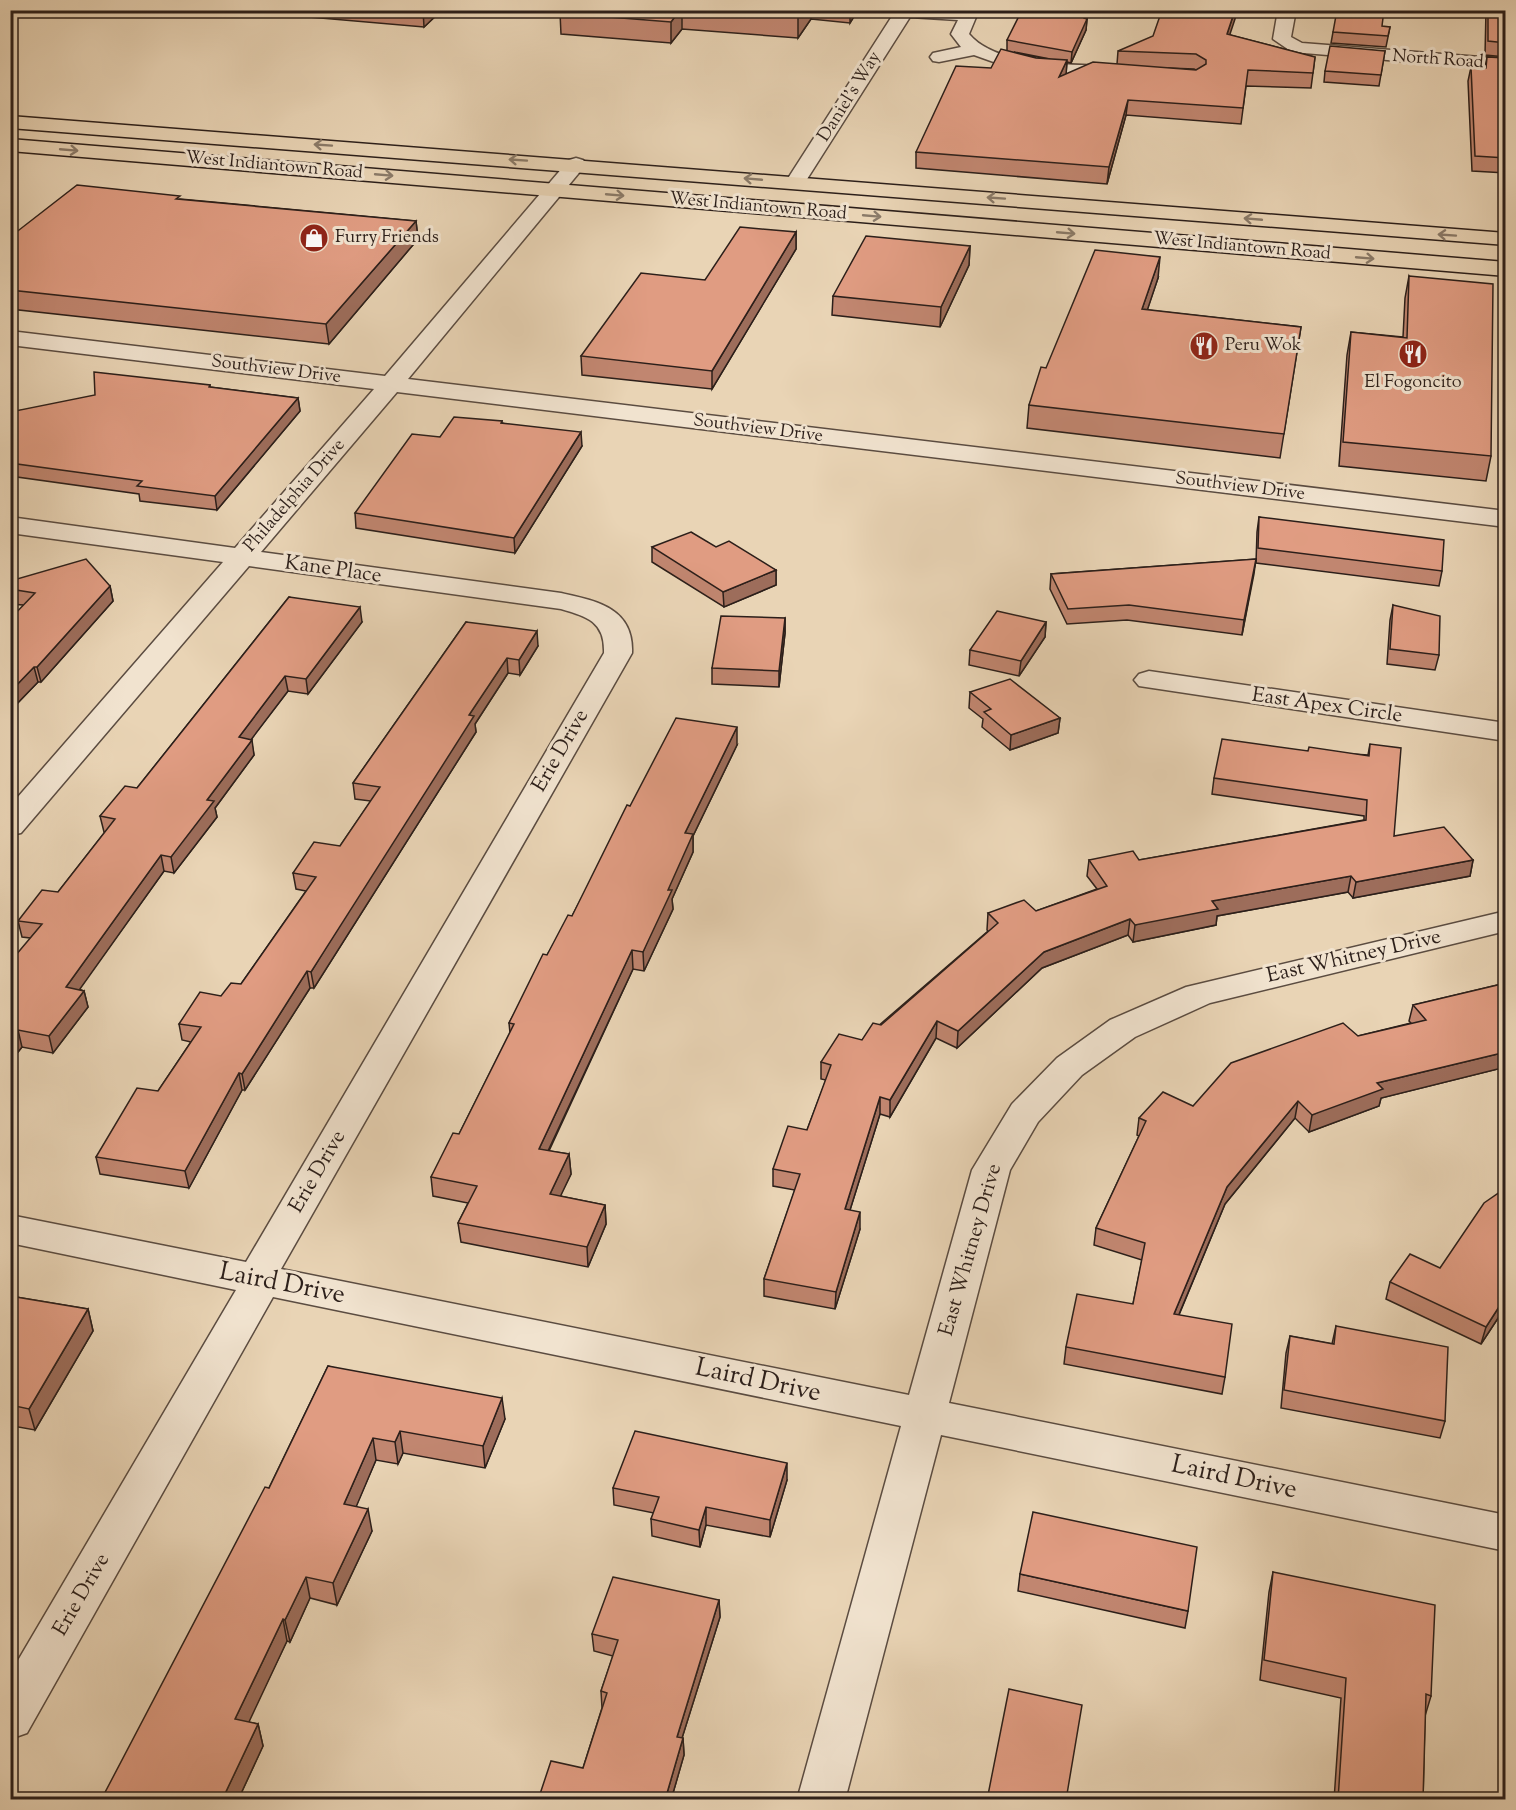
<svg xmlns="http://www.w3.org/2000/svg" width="1516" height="1810" viewBox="0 0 1516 1810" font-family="'Sorts Mill Goudy',serif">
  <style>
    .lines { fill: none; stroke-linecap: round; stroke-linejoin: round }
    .minor-casing { stroke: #5b4c41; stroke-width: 3 }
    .major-casing { stroke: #2c1f1a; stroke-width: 3 }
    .minor { fill: #f1e3cf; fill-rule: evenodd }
    .major { fill: #e9d4b5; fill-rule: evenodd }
    .wall { fill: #c18670; stroke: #2c1f1a; stroke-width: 1.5; fill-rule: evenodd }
    .shaded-wall { fill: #9d6d5b; stroke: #2c1f1a; stroke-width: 1.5 }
    .building { fill: #e09c82; stroke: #2c1f1a; stroke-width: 1.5 }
    .oneway { stroke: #8a7a68 }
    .labels { text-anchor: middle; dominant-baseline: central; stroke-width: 6; stroke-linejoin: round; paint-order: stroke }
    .far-street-label { font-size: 18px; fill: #2c1f1a; stroke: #f1e3cf }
    .far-poi-label { font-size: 18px; fill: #2c1f1a; stroke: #f1e3cf; text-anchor: start }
    .street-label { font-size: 21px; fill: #2c1f1a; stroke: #f1e3cf }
    .near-street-label { font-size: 26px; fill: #2c1f1a; stroke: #f1e3cf }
  </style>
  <rect width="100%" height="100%" fill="#e9d4b5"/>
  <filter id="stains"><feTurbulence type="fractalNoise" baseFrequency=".00333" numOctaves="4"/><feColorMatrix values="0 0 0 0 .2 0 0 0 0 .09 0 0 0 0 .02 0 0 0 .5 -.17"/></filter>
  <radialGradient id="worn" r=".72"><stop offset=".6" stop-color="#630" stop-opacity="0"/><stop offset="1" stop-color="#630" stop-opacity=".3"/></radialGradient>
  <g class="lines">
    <g class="minor-casing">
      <g id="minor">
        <path d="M896 10H979L969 34C998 69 1080 64 1123 66L1132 72 1123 78 1034 71 1002 65 974 55 939 62 933 61 930 57 933 53 961 47 951 34 958 20 910 17 802 187H788L785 183Z"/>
        <polygon points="1278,10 1296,10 1291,37 1302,43 1506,59 1506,70 1292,52 1273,39"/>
        <path d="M576 158 583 160 586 164 583 168 408 379 1506 511V527L397 392 261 552 561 593C597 601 634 608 632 653L281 1269 909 1395 972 1170 1012 1104 1057 1058 1110 1020 1186 987 1506 911V931L1210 1003 1135 1037 1082 1075 1038 1122 1010 1170 949 1403 1506 1515V1551L941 1435 845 1800H797L901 1426 273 1297 27 1733 10 1739V1674L236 1290 10 1243V1215L246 1262 604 653C605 622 588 617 561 609L249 566 21 833 10 835V806L223 562 10 533V517L235 548 374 389 10 345V331L385 376 569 160Z"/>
        <polygon points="1149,671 1506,723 1506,741 1139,686 1134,680 1139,674"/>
      </g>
    </g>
    <g class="major-casing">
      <g id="major">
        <polygon points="10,116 1506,233 1506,245 10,128"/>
        <polygon points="10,139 1506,262 1506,276 10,151"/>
      </g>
    </g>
    <use href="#minor" class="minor"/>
    <use href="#major" class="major"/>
  </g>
  <g class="wall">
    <polygon points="241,10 442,10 424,27 241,11"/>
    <polygon points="562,10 858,10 850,23 811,19 798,38 682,29 671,43 561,34 560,13"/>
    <polygon points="1486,10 1506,10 1506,57 1485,55"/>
    <path d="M1087 19 1086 30 1071 63 1067 62 1066 74 1117 64 1118 51 1230 35 1315 57 1311 88 1246 86 1241 124 1126 115 1107 184 916 168V152L1007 51V40ZM1014 52 1050 59 1036 58ZM1168 68 1194 69 1196 70Z"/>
    <polygon points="1390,27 1386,47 1331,43 1333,32"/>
    <polygon points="1385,51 1379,86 1324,82 1325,71"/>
    <polygon points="1487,57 1506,58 1506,173 1472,171 1468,81 1471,67 1485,68"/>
    <polygon points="180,199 416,221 418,239 329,344 10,309 10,237"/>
    <polygon points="796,232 796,249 712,389 582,375 581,356 705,280"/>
    <polygon points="970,246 969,265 940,327 832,315 833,296"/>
    <polygon points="1409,276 1491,456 1486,481 1339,466 1347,355 1351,332 1403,337 1405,298"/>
    <polygon points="1158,278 1147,310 1301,327 1280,458 1027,428 1029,405 1046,368"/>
    <polygon points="210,385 210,387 298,398 300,411 217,510 140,501 139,494 10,476 10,412"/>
    <polygon points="502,421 502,423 582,446 515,553 356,528 355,513 440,437"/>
    <polygon points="1259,517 1442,571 1439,586 1256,563 1257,532"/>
    <polygon points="652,547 716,547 776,570 776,585 724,607 652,562"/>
    <polygon points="1256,559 1242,635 1127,620 1067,624 1050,589 1051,574"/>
    <polygon points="10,581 110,586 113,601 41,682 38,682 10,711 23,605 10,604"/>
    <polygon points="289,597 362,622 308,694 288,691 251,739 254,755 215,808 217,817 174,873 164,871 79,989 84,991 88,1007 53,1053 22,1047 10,1062 30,938 22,937 18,921 58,892 105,832 104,832 100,816 137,788"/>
    <polygon points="1393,605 1439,655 1435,670 1387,664 1390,620"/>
    <polygon points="785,618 785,633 779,687 712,684 712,668"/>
    <polygon points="466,622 538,646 520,675 508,673 475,724 476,732 314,988 310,988 245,1090 242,1090 189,1188 100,1174 96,1157 158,1091 191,1042 182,1040 179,1024 241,984 306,891 296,889 293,873 340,846 371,801 355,799 353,783"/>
    <polygon points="1046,622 1045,637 1019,676 969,665 970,650"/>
    <polygon points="970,692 1060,718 1058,733 1010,750 982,727 983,719 969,708"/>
    <polygon points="1370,744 1394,836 1473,860 1470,876 1353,898 1348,892 1217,916 1216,925 1133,942 1128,935 1042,968 957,1048 936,1038 890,1117 880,1114 850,1210 860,1229 835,1309 764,1296 764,1279 795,1190 773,1186 773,1169 807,1130 826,1080 821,1079 821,1062 862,1040 988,931 987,930 988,913 1036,911 1097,889 1087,876 1089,860 1139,860 1364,820 1364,816 1212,794 1214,778 1308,751 1368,755"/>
    <polygon points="737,745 693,836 693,852 672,899 673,909 644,971 633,969 549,1151 569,1154 571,1174 560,1196 605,1205 606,1224 588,1267 461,1242 458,1223 468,1203 433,1196 431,1177 459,1134 510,1033 509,1023 547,955 572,916 630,806"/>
    <polygon points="1506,983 1506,1067 1381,1098 1379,1106 1309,1132 1295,1118 1225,1204 1179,1315 1225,1377 1222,1394 1064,1364 1066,1347 1133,1304 1142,1260 1094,1245 1096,1228 1139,1136 1137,1135 1139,1118 1193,1106 1358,1036 1411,1023 1409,1021 1413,1005"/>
    <polygon points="1506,1196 1506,1306 1481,1344 1386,1299 1390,1282 1440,1268"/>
    <polygon points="10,1296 88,1309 93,1331 35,1430 13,1426 10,1430"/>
    <polygon points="1336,1326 1445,1421 1440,1438 1281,1408 1286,1353 1290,1336 1332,1344"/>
    <polygon points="328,1366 505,1419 485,1468 403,1453 398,1464 376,1460 356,1506 372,1531 337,1605 310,1598 290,1642 287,1641 248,1722 258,1724 263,1746 238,1800 269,1488"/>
    <polygon points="787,1480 770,1537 706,1525 700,1547 652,1536 651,1519 654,1513 614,1505 613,1488"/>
    <polygon points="1273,1572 1431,1696 1425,1716 1423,1800 1334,1800 1341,1698 1260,1680 1269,1592"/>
    <polygon points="1020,1574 1188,1611 1185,1628 1018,1591"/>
    <polygon points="719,1600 720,1617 682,1738 683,1738 684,1755 671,1800 583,1768 602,1708 601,1691 613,1656 594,1651 592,1634"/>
  </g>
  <g class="shaded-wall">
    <polygon points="423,10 442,10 424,27"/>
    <polygon points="680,10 682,10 682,29 671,43 671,22"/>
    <polygon points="803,10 811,10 811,19 798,38 798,17"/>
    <polygon points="850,10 858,10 850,23"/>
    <polygon points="1087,10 1090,10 1086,22 1087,19 1086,30 1071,63 1072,52"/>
    <polygon points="1235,10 1238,10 1225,49 1227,34"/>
    <polygon points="1067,60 1066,76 1059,77"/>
    <polygon points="1128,100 1126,115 1107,184 1109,167"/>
    <polygon points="416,221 418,239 329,344 326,324"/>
    <polygon points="796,232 796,249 712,389 712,371"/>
    <polygon points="970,246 969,265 940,327 941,307"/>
    <polygon points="1160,257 1158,278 1140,332 1142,309"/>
    <polygon points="298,398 300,411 217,510 215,496"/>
    <polygon points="581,432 582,446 515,553 514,538"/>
    <polygon points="1256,559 1254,574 1242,635 1244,620"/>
    <polygon points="776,570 776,585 724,607 723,592"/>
    <polygon points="110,586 113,601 41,682 37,667"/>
    <polygon points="360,607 362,622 308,694 306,679"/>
    <polygon points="785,618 785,633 779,687 779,671"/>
    <polygon points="1046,622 1045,637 1019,676 1021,661"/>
    <polygon points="537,631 538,646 520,675 519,660"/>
    <polygon points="507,658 508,673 475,724 476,732 314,988 311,972 469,715"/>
    <polygon points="34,667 38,682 10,711 10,692"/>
    <polygon points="285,676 288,691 241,753 239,737"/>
    <polygon points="1060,718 1058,733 1010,750 1011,735"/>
    <polygon points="737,727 737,745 693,836 693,852 672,899 673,909 644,971 643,952 668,890 685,833"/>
    <polygon points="252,740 254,755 215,808 217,817 174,873 171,857 207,800"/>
    <polygon points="161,855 164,871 70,1003 66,987"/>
    <polygon points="1473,860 1470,876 1353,898 1356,882"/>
    <polygon points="1351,876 1348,892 1217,916 1216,925 1133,942 1135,925 1212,901"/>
    <polygon points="1130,919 1128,935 1042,968 957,1048 958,1031 1044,952"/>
    <polygon points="632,950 633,969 540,1168 539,1149"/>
    <polygon points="307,971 310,988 245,1090 242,1074"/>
    <polygon points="84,991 88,1007 53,1053 49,1036"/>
    <polygon points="937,1021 936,1038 890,1117 890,1100"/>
    <polygon points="18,1030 22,1047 10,1062 10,1039"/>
    <polygon points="1506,1052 1506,1067 1381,1098 1379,1106 1309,1132 1312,1115 1377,1083"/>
    <polygon points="239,1073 242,1090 189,1188 185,1171"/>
    <polygon points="880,1097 880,1114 845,1226 845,1209"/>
    <polygon points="1298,1101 1295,1118 1225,1204 1172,1331 1174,1314 1227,1187"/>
    <polygon points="569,1154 571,1174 552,1214 550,1194"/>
    <polygon points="605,1205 606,1224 588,1267 587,1247"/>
    <polygon points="860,1212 860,1229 835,1309 836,1292"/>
    <polygon points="1506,1296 1506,1306 1481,1344 1486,1327"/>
    <polygon points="88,1309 93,1331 35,1430 29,1409"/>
    <polygon points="502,1398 505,1419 485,1468 483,1446"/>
    <polygon points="10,1419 13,1426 10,1430"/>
    <polygon points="400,1431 403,1453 398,1464 395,1442"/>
    <polygon points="373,1438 376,1460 348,1526 344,1504"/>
    <polygon points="787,1463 787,1480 770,1537 770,1520"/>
    <polygon points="706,1507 706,1525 700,1547 699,1530"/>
    <polygon points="368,1509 372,1531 337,1605 333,1583"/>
    <polygon points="306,1577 310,1598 290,1642 285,1620"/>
    <polygon points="719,1600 720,1617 677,1754 677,1737"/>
    <polygon points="283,1619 287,1641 240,1741 235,1719"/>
    <polygon points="258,1724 263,1746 238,1800 222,1800"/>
    <polygon points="683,1738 684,1755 671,1800 665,1800"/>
  </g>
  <g class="building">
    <polygon points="562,10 680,10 671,22 560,13"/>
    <polygon points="713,10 803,10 798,17"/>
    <polygon points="1022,10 1087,10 1084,18 1087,19 1072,52 1007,40"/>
    <polygon points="1162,10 1235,10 1227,34 1315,57 1313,73 1248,70 1243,108 1128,100 1109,167 916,152 956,66 991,68 1001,49 1036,58 1067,60 1059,77 1093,62 1196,70 1206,64 1206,60 1196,54 1118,51 1153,36"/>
    <polygon points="1337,10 1384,10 1382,26 1390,27 1388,36 1333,32"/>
    <polygon points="1488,10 1506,10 1506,43 1488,41"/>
    <polygon points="1330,46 1385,51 1381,75 1325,71"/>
    <polygon points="1487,57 1506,58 1506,158 1475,156 1471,67 1486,68"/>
    <polygon points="77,185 180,196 176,199 416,221 326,324 10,290 10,237"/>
    <polygon points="740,227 796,232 712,371 581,356 641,273 705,280"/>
    <polygon points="866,236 970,246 941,307 833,296"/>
    <polygon points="1095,250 1160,257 1142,309 1301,327 1284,434 1029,405 1041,367 1046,368"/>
    <polygon points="1409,276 1493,284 1491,456 1343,442 1351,332 1407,338"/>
    <polygon points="94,372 210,385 209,387 298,398 215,496 137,486 142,481 10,463 10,412 95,395"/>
    <polygon points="454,417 502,421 501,423 581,432 514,538 355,513 412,434 440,437"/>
    <polygon points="1259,517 1444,540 1442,571 1258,548"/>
    <polygon points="691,532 716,547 729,541 776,570 723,592 652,547"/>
    <polygon points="86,559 110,586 37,667 34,667 10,692 10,619 35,593 10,589 10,581"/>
    <polygon points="1256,559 1244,620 1129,605 1068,609 1051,574"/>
    <polygon points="289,597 360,607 306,679 285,676 239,737 252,740 207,800 214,801 171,857 161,855 66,987 84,991 49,1036 18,1030 10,1039 10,962 42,924 18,921 42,890 58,892 115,819 100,816 125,786 137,788"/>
    <polygon points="1393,605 1440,616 1439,655 1390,649"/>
    <polygon points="997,611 1046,622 1021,661 970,650"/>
    <polygon points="721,616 785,618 779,671 712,668"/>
    <polygon points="466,622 537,631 519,660 507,658 469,715 474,716 311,972 307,971 242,1074 239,1073 185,1171 96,1157 137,1088 158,1091 201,1027 179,1024 200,992 221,996 231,983 241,984 316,877 293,873 314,842 340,846 380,787 353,783"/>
    <polygon points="1010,679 1060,718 1011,735 984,712 991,709 970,692"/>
    <polygon points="676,718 737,727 685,833 693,834 668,890 672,890 643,952 632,950 539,1149 569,1154 550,1194 605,1205 587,1247 458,1223 477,1186 431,1177 453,1133 459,1134 514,1024 509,1023 543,954 547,955 568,915 572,916 627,805 630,806"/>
    <polygon points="1222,739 1308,751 1309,747 1369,756 1370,744 1401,748 1394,836 1444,827 1473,860 1356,882 1351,876 1212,901 1218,909 1135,925 1130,919 1044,952 958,1031 937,1021 890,1100 880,1097 845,1209 860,1212 836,1292 764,1279 800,1174 773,1169 788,1126 807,1130 831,1065 821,1062 839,1034 862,1040 873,1023 881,1025 998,923 988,913 1024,900 1036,911 1107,886 1089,860 1133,851 1139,860 1366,820 1367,800 1214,778"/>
    <polygon points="1506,983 1506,1052 1377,1083 1383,1089 1312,1115 1298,1101 1227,1187 1174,1314 1232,1324 1225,1377 1066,1347 1077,1294 1133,1304 1145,1243 1096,1228 1146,1121 1139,1118 1163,1092 1193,1106 1231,1063 1343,1023 1358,1036 1426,1020 1413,1005"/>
    <polygon points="1500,1192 1506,1196 1506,1296 1486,1327 1390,1282 1410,1254 1440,1268 1484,1203"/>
    <polygon points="10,1296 88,1309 29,1409 10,1405"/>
    <polygon points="1336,1326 1448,1347 1445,1421 1284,1390 1290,1336 1334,1344"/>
    <polygon points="328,1366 502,1398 483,1446 400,1431 395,1442 373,1438 344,1504 368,1509 333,1583 306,1577 285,1620 283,1619 235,1719 258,1724 222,1800 101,1800 265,1487 269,1488"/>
    <polygon points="635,1431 787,1463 770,1520 706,1507 699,1530 651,1519 659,1497 613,1488"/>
    <polygon points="1033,1512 1197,1547 1188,1611 1020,1574"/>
    <polygon points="1273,1572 1435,1605 1431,1696 1426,1694 1423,1800 1338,1800 1346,1678 1264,1660"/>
    <polygon points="613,1577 719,1600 677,1737 683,1738 665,1800 538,1800 551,1761 583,1768 607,1693 601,1691 618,1640 592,1634"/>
    <polygon points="1009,1689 1082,1705 1066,1800 987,1800"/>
  </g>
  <defs><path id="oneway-shaft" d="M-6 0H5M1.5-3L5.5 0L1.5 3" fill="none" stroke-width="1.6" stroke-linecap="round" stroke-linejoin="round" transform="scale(1.5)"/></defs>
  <g class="oneway">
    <use href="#oneway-shaft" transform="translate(323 145) rotate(-176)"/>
    <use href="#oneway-shaft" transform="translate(69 150) rotate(5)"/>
    <use href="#oneway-shaft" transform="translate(518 160) rotate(-176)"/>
    <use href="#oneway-shaft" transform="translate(384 175) rotate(5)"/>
    <use href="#oneway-shaft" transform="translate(753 179) rotate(-175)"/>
    <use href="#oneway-shaft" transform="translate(615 195) rotate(5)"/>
    <use href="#oneway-shaft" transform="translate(996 198) rotate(-176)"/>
    <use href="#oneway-shaft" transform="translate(872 216) rotate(5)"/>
    <use href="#oneway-shaft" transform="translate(1253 219) rotate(-175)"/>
    <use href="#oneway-shaft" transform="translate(1066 233) rotate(5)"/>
    <use href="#oneway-shaft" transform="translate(1447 235) rotate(-176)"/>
    <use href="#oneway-shaft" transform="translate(1365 258) rotate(5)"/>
  </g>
  <defs>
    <g id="shop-disc" transform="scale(1.5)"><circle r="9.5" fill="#8f2418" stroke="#f1e3cf"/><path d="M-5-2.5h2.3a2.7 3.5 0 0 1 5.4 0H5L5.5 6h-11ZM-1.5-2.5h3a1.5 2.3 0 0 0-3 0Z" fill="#fff"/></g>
    <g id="restaurant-disc" transform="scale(1.5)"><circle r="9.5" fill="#8f2418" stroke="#f1e3cf"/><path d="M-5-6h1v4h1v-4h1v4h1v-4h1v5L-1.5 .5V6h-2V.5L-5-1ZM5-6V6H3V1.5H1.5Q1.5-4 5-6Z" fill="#fff"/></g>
  </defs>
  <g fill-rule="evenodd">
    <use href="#shop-disc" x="314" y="238"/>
    <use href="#restaurant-disc" x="1204" y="346"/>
    <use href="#restaurant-disc" x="1413" y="354"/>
  </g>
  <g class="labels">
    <g class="far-street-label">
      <text transform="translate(1438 60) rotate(4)">North Road</text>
      <text transform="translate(850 97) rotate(-58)">Daniel's Way</text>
      <text transform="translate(274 166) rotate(5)">West Indiantown Road</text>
      <text transform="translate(758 207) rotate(5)">West Indiantown Road</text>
      <text transform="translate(1242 247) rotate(5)">West Indiantown Road</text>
      <text transform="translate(276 370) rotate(7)">Southview Drive</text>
      <text transform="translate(758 429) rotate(7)">Southview Drive</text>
      <text transform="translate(1240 487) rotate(7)">Southview Drive</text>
      <text transform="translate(295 496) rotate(-49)">Philadelphia Drive</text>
    </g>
    <g class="far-poi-label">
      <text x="335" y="238">Furry Friends</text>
      <text x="1225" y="346">Peru Wok</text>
      <text x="1413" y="383" text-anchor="middle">El Fogoncito</text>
    </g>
    <g class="street-label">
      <text transform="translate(333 570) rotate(8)">Kane Place</text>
      <text transform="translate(1327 706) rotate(8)">East Apex Circle</text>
      <text transform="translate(561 751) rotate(-60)">Erie Drive</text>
      <text transform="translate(1354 957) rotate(-13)">East Whitney Drive</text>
      <text transform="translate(318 1172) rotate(-60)">Erie Drive</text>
      <text transform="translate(971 1250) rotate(-74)">East Whitney Drive</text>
      <text transform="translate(82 1595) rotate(-60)">Erie Drive</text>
    </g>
    <g class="near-street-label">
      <text transform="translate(282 1284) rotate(11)">Laird Drive</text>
      <text transform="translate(758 1381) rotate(12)">Laird Drive</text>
      <text transform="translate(1234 1478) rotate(12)">Laird Drive</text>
    </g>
  </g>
  <rect width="1516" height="1810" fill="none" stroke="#e9d4b5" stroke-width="36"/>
  <rect x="12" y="12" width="1492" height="1786" fill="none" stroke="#2c1f1a" stroke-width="3"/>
  <rect x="18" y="18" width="1480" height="1774" fill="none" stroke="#2c1f1a" stroke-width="1.5"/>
  <rect width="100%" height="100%" filter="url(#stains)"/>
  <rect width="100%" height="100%" fill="url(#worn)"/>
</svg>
